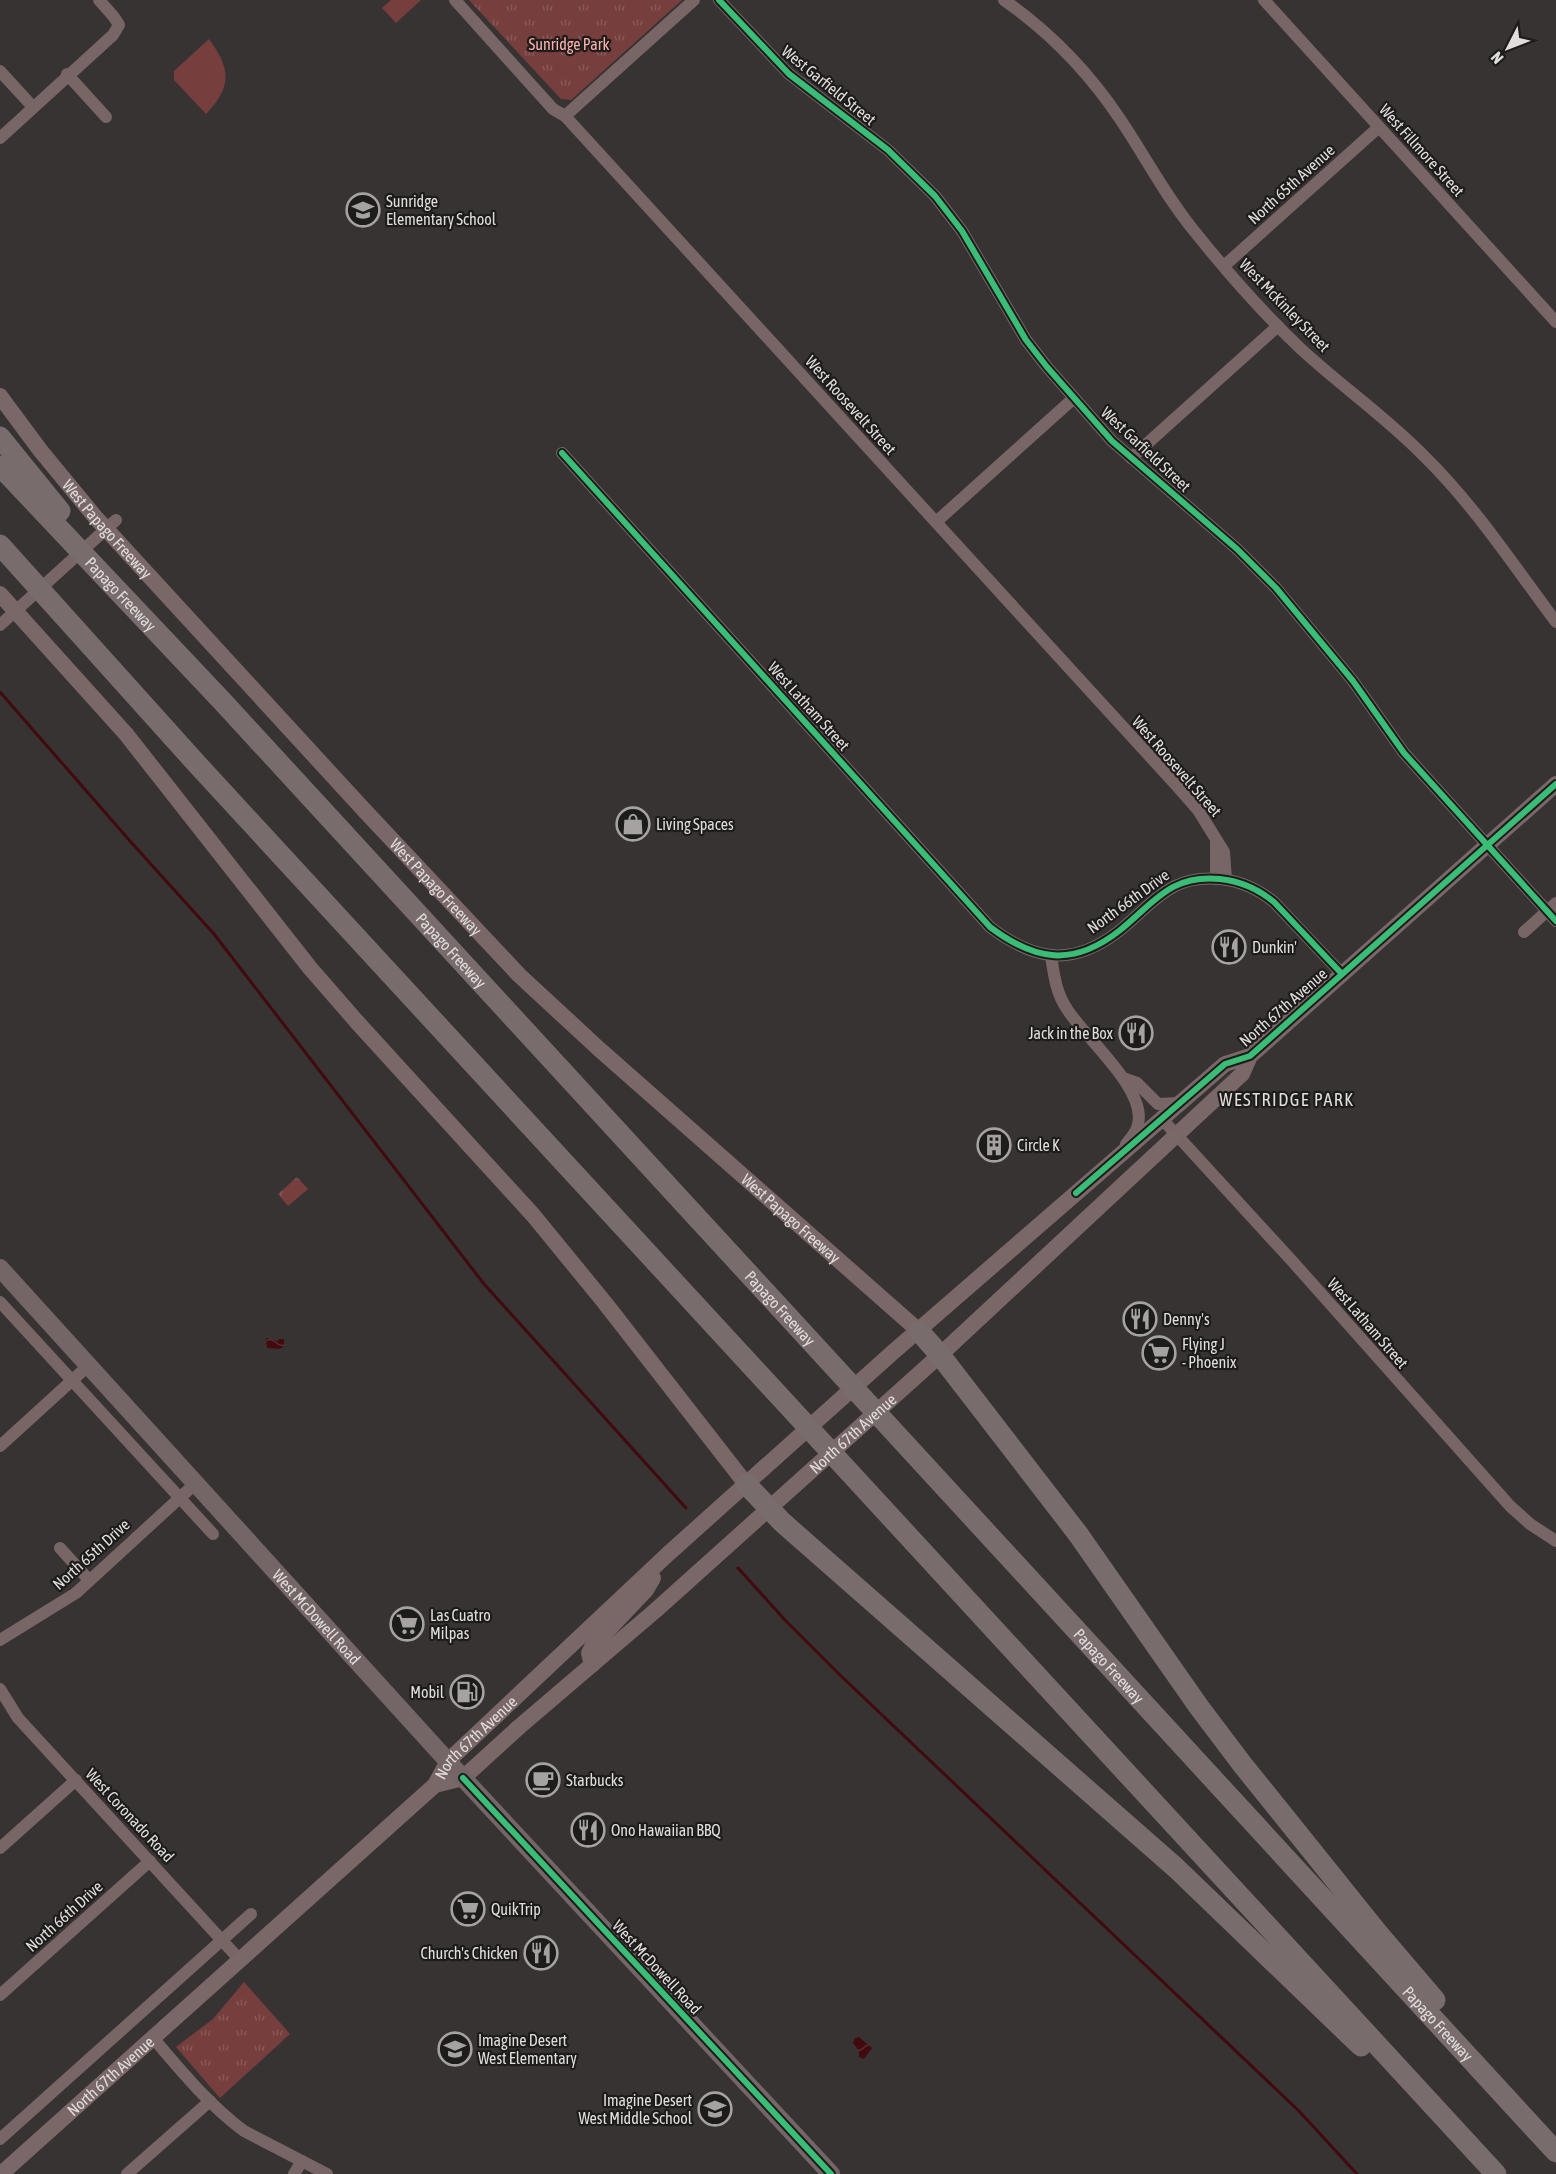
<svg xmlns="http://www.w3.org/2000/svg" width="1556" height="2174" viewBox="0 0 1556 2174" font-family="'Asap Condensed',sans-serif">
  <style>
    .grass { fill: url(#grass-tufts) }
    .pitch { fill: #763e3d }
    .water { fill: url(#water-waves) }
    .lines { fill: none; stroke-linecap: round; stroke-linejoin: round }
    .stream { stroke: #400a0e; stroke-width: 3 }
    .street { stroke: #776665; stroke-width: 12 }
    .secondary { stroke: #796867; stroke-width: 16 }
    .primary { stroke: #746666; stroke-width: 18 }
    .highway { stroke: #786d6c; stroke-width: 21 }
    .cycleway-casing { stroke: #1e1b1b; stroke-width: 10 }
    .cycleway { stroke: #3abd76; stroke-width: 6 }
    .labels { text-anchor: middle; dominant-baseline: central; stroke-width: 4.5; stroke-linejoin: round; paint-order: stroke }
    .park-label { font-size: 16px; fill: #fab2ad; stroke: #1e1b1b }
    .street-label { font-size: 16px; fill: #e1dddd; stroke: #1e1b1b }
    .poi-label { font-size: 16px; fill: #e1dddd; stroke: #1e1b1b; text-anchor: start }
    .neighbourhood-label { font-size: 18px; letter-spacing: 1.5px; fill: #e1dddd; stroke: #1e1b1b }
  </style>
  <defs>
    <pattern id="grass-tufts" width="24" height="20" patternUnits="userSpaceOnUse" patternTransform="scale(1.5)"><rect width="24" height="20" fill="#763e3d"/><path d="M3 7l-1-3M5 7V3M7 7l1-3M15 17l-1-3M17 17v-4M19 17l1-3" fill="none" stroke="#895959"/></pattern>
    <pattern id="water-waves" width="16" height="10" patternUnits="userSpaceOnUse" patternTransform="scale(1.5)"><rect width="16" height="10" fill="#400a0e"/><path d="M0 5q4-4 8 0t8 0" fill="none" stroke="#5b2d31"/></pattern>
  </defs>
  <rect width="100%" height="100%" fill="#383333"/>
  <g class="grass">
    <polygon points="469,0 682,0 571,100 561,99"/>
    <polygon points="297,1177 308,1189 288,1206 278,1194"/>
    <polygon points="244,1982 290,2034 220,2098 176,2047 213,2019"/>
  </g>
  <g class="pitch">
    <polygon points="391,0 421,0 396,23 382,8"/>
    <path d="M209 39C231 69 232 87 206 114L174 80V71Z"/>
  </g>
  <g class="water">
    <polygon points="266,1338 278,1341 279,1339 284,1339 284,1346 280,1349 267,1348"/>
    <polygon points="859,2037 872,2048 864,2059 859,2057 859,2051 853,2043 855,2038"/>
  </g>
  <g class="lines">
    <g class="stream">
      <polyline points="0,692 130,841 214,934 484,1284 686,1508"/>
      <polyline points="738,1568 784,1619 841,1676 1299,2111 1357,2174"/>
    </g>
    <g class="street">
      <polyline points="455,0 553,109 565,116 1176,785 1198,810 1224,852 1226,880"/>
      <polyline points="719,0 789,74 888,150 935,196 962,231 1026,340 1047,367 1112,441 1237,549 1276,588 1353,681 1404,753 1556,921"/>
      <path d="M1004 0C1051 33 1088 71 1120 119 1145 156 1166 197 1195 232 1227 272 1263 313 1301 349 1341 386 1386 417 1424 456 1475 506 1514 566 1556 622"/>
      <polyline points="1264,0 1556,322"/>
      <polyline points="0,71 33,107"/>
      <polyline points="67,74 106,117"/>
      <polyline points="565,116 694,0"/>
      <polyline points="0,138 113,35 119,25 114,17 99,0"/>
      <polyline points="1224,266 1379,127"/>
      <path d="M562 453 990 927C1035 961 1073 967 1119 931 1154 903 1170 874 1220 879 1241 881 1258 889 1274 902L1342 974"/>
      <polyline points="1131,458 1278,326"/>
      <polyline points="936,522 1074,398"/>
      <polyline points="0,625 116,520"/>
      <polyline points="1216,879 1216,843"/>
      <polyline points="1524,932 1556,903"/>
      <path d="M1051 956C1054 975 1056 993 1067 1009 1084 1037 1147 1089 1138 1124 1137 1132 1131 1138 1126 1144"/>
      <polyline points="1123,1078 1137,1083 1158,1104 1180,1103"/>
      <polyline points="1162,1119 1293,1262 1510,1506 1530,1524 1556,1541"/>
      <polyline points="0,1302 213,1534"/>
      <polyline points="0,1446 89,1365"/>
      <polyline points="60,1548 89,1580"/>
      <polyline points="0,1640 76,1593 196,1483"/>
      <polyline points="0,1689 18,1718 240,1960"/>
      <polyline points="0,1848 76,1780"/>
      <polyline points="0,1995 150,1861"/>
      <path d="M153 2038C181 2071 209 2105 244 2131L327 2174"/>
      <polyline points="0,2139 251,1914"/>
      <polyline points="127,2174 210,2101"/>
      <polyline points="294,2174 302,2161"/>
    </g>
    <g class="secondary">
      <path id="s1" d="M0 396 40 450 96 518 365 811 519 975 599 1049 919 1331"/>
      <polyline points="0,594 126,734 310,968 357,1022 533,1215 605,1303 746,1484"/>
      <polyline points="592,1665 589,1653 592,1647 646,1590 653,1578"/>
      <path id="s2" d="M435 1785 463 1778 519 1727 656 1610 940 1355 1242 1074 1250 1056 1556 784"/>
      <path id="s3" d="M1 2174 435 1785 448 1761 668 1554 892 1353 1225 1064 1250 1056"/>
    </g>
    <path class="primary" id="s4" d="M0 1268 463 1778 831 2174"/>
    <g class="highway">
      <polyline points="0,437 60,511"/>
      <path id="s5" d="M0 466 223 702 1556 2152"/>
      <polyline points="0,545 196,763 1496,2174"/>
      <polyline points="919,1331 940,1355 1078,1534 1199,1707 1242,1764 1377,1932 1435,2000"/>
      <polyline points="746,1484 782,1522 1176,1868 1361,2046"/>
    </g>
    <g class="cycleway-casing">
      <g id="cycleway">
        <polyline points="719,0 789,74 888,150 935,196 962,231 1026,340 1047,367 1112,441 1237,549 1276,588 1353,681 1404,753 1556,921"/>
        <path d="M562 453 990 927C1035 961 1073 967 1119 931 1154 903 1170 874 1220 879 1241 881 1258 889 1274 902L1342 974"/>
        <polyline points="1076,1193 1225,1064 1250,1056 1556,784"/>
        <polyline points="463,1778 831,2174"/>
      </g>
    </g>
    <use href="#cycleway" class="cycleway"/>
  </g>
  <defs>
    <g id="school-ring" transform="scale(1.725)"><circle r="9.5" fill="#1e1b1b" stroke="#a6a2a2" stroke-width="1.5"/><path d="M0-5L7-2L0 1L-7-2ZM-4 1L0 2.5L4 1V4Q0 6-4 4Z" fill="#a6a2a2"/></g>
    <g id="shop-ring" transform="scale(1.725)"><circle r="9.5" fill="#1e1b1b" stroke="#a6a2a2" stroke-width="1.5"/><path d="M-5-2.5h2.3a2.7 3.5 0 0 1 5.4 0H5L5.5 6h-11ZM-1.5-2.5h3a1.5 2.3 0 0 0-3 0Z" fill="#a6a2a2"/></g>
    <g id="restaurant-ring" transform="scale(1.725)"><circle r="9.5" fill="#1e1b1b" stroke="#a6a2a2" stroke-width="1.5"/><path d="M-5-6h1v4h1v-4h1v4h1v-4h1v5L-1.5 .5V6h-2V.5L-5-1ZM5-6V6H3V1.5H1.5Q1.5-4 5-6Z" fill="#a6a2a2"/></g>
    <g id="building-ring" transform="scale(1.725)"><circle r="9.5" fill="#1e1b1b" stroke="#a6a2a2" stroke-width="1.5"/><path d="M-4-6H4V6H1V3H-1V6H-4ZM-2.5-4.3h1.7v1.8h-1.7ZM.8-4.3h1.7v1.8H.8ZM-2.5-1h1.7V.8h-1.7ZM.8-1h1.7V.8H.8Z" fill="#a6a2a2"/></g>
    <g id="supermarket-ring" transform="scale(1.725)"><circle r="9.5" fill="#1e1b1b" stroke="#a6a2a2" stroke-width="1.5"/><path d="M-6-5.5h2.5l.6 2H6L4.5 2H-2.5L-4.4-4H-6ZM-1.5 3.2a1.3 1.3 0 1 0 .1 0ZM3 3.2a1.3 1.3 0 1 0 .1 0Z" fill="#a6a2a2"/></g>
    <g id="fuel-ring" transform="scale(1.725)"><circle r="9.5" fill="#1e1b1b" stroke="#a6a2a2" stroke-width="1.5"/><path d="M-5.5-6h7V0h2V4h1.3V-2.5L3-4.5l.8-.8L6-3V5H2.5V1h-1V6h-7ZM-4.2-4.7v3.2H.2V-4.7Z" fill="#a6a2a2"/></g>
    <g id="cafe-ring" transform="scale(1.725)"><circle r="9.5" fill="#1e1b1b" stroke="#a6a2a2" stroke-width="1.5"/><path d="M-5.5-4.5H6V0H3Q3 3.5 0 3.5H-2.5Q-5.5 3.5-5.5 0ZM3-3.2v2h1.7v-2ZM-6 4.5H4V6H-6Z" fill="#a6a2a2"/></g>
  </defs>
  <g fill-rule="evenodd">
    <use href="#school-ring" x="363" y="210"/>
    <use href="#shop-ring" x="633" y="824"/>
    <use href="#restaurant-ring" x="1229" y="947"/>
    <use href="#restaurant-ring" x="1136" y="1033"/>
    <use href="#building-ring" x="994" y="1145"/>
    <use href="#restaurant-ring" x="1140" y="1319"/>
    <use href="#supermarket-ring" x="1159" y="1353"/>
    <use href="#supermarket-ring" x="407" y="1624"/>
    <use href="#fuel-ring" x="467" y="1692"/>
    <use href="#cafe-ring" x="543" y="1780"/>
    <use href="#restaurant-ring" x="588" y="1830"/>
    <use href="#supermarket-ring" x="468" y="1909"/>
    <use href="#restaurant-ring" x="541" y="1953"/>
    <use href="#school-ring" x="455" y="2049"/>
    <use href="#school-ring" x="715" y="2109"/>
  </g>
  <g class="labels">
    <g class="park-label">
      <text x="569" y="44">Sunridge Park</text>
    </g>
    <g class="street-label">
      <text transform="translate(829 85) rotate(39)">West Garfield Street</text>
      <text transform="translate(1422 150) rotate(48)">West Fillmore Street</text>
      <text transform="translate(1291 184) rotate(-42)">North 65th Avenue</text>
      <text transform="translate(1285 305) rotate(46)">West McKinley Street</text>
      <text transform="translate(851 405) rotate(48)">West Roosevelt Street</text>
      <text transform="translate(1146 449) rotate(43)">West Garfield Street</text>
      <text stroke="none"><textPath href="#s1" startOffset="171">West Papago Freeway</textPath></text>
      <text stroke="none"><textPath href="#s5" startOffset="176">Papago Freeway</textPath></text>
      <text transform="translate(809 706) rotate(48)">West Latham Street</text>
      <text transform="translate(1177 766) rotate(49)">West Roosevelt Street</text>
      <text stroke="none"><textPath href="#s1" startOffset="657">West Papago Freeway</textPath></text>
      <text transform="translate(1128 901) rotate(-36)">North 66th Drive</text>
      <text stroke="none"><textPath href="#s5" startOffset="662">Papago Freeway</textPath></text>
      <text transform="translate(1283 1007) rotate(-41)">North 67th Avenue</text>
      <text stroke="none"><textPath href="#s1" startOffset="1143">West Papago Freeway</textPath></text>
      <text stroke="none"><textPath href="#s5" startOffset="1148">Papago Freeway</textPath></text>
      <text transform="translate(1368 1323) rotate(49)">West Latham Street</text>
      <text stroke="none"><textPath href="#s2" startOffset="549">North 67th Avenue</textPath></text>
      <text transform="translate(91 1554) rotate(-42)">North 65th Drive</text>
      <text stroke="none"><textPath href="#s4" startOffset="471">West McDowell Road</textPath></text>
      <text stroke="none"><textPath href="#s5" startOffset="1634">Papago Freeway</textPath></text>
      <text stroke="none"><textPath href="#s3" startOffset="646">North 67th Avenue</textPath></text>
      <text transform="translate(130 1815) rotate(47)">West Coronado Road</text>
      <text transform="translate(64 1916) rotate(-42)">North 66th Drive</text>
      <text transform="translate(657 1967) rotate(47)">West McDowell Road</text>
      <text stroke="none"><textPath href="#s5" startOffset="2120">Papago Freeway</textPath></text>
      <text stroke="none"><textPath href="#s3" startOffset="147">North 67th Avenue</textPath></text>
    </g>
    <g class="poi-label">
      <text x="386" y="201">Sunridge<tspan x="386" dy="18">Elementary School</tspan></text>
      <text x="656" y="824">Living Spaces</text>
      <text x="1252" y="947">Dunkin'</text>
      <text x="1113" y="1033" text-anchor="end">Jack in the Box</text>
      <text x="1017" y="1145">Circle K</text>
      <text x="1163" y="1319">Denny's</text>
      <text x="1182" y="1344">Flying J<tspan x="1182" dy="18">- Phoenix</tspan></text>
      <text x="430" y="1615">Las Cuatro<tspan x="430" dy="18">Milpas</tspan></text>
      <text x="444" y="1692" text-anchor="end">Mobil</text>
      <text x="566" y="1780">Starbucks</text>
      <text x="611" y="1830">Ono Hawaiian BBQ</text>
      <text x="491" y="1909">QuikTrip</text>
      <text x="518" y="1953" text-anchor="end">Church's Chicken</text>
      <text x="478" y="2040">Imagine Desert<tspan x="478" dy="18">West Elementary</tspan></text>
      <text x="692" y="2100" text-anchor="end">Imagine Desert<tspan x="692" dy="18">West Middle School</tspan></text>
    </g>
    <g class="neighbourhood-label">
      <text x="1287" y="1099">WESTRIDGE PARK</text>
    </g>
  </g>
  <g transform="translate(1508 48) rotate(228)" stroke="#1e1b1b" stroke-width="4.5" paint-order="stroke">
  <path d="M0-4.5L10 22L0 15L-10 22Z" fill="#e1dddd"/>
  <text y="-9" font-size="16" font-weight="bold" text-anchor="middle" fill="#e1dddd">N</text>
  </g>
</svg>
